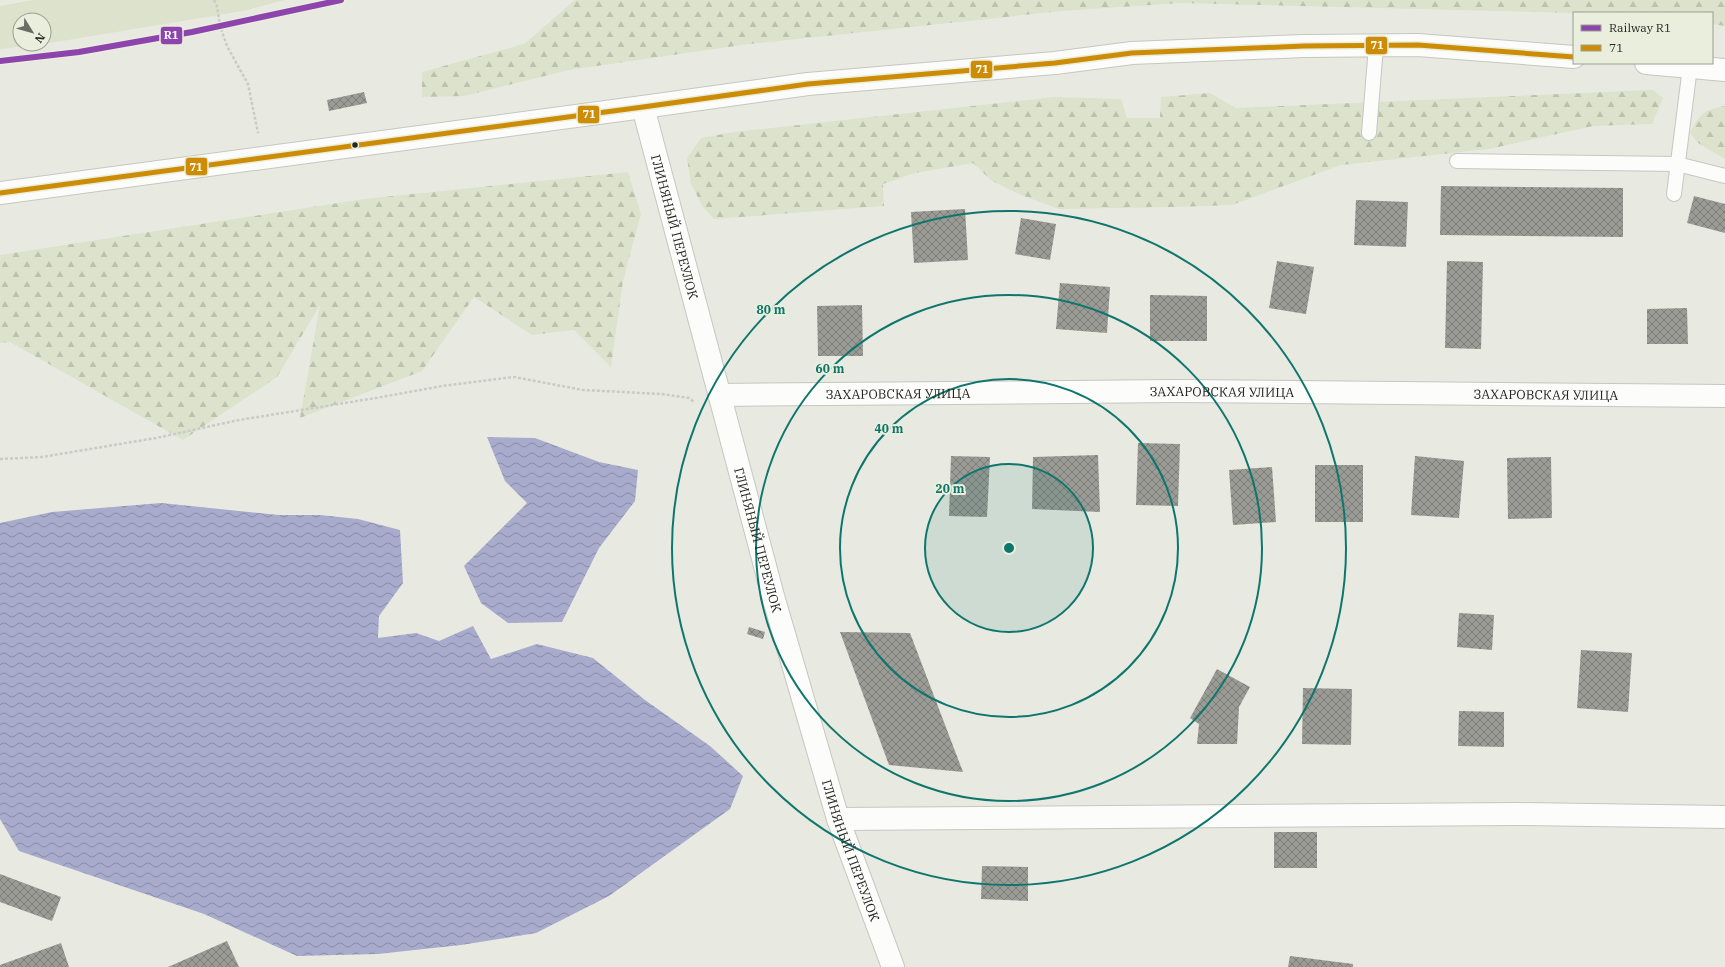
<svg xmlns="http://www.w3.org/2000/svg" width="1725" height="967" viewBox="0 0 1725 967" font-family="'IBM Plex Serif',serif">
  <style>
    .green { fill: #dce2cb }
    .forest { fill: url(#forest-firs) }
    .water { fill: url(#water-waves) }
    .building { fill: url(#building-cross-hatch) }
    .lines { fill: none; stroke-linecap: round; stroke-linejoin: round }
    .service-casing { stroke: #c5c7c0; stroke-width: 16 }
    .minor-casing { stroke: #c5c7c0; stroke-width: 24 }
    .primary-casing { stroke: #c5c7c0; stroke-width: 24 }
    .path { stroke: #cacac8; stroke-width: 2.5; stroke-dasharray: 3 2; stroke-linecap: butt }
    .service { stroke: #fcfcfa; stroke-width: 14 }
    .minor { stroke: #fcfcfa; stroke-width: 22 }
    .primary { stroke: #fcfcfa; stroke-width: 22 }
    .bus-1-casing { stroke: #e9eedd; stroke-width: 8 }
    .bus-1 { stroke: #cd8c06; stroke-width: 5 }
    .rail-1-casing { stroke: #e9eedd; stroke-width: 9 }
    .rail-1 { stroke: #8e44ad; stroke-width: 6 }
    .ring { fill: none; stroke: #0f766e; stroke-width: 2 }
    .bus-dot { fill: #242620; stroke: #e9eedd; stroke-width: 1.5 }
    .labels { text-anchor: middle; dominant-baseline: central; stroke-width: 4; stroke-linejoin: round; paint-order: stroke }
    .street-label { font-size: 13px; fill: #242620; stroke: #e9eedd }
    .centre { fill: #0f766e; stroke: #e9eedd; stroke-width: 2 }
    .ring-label { font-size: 12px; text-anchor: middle; font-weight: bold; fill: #0f766e; stroke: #e9eedd; stroke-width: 4; stroke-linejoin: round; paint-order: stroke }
    .line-badge { stroke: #e9eedd; stroke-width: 1.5 }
    .badge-label { font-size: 11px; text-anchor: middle; font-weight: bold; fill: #fff }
  </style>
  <defs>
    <pattern id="forest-firs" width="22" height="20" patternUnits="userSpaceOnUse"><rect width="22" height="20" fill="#dce2cb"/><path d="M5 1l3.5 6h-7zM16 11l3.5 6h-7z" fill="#bdc2ae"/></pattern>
    <pattern id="water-waves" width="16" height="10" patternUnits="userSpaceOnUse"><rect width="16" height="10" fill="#a9abcd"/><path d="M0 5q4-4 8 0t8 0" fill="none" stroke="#898ba6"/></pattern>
    <pattern id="building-cross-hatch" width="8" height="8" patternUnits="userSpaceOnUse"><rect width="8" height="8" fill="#9a9b95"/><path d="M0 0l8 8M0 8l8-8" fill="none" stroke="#7d7e79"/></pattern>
  </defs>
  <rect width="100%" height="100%" fill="#e8eae1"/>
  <polygon class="green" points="33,0 285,0 243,11 44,44 44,20 20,20 20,44 44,44 0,49 0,6"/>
  <g class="forest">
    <polygon points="575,0 1725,0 1725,26 1712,24 1712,13 1574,13 1180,3 1062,11 749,44 569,70 464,96 422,97 422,72 524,44"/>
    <polygon points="1653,90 1663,98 1652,124 1593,126 1489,149 1341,165 1232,205 1175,207 1059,209 1021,195 992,181 973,163 915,173 883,184 884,206 714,219 703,207 691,184 687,158 701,138 734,132 1054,97 1121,99 1127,118 1160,118 1161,97 1210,93 1236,108"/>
    <path d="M1725 106V159L1698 143 1690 133C1700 114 1703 110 1725 106Z"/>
    <polygon points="628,172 641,214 623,281 611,367 574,330 532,335 474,297 422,371 300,418 320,305 277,377 183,440 10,342 0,343 0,255 364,199"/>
  </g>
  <g class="water">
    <polygon points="487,437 535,438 599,462 638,470 635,501 599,548 562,622 508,623 481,603 464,566 527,503 505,481"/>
    <polygon points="161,503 279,515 320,515 358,519 400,530 403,583 379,616 378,638 416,633 439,641 473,626 491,659 537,644 593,658 645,700 710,746 743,776 730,809 609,896 536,933 461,945 378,954 297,956 204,914 19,851 0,819 0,523 52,512"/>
  </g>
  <g class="building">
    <polygon points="364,92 367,103 329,111 327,100"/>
    <polygon points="1441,186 1623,188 1623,237 1440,235"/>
    <polygon points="1694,196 1725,204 1725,233 1687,223"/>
    <polygon points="1356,200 1408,202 1406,247 1354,245"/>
    <polygon points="965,209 968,260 914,263 911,212"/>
    <polygon points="1021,218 1056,224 1050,260 1015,254"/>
    <polygon points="1277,261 1314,267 1306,314 1269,308"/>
    <polygon points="1447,261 1483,262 1481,349 1445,348"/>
    <polygon points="1060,283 1110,287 1107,333 1056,329"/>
    <polygon points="1150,295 1207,296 1207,341 1150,341"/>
    <polygon points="862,305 863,356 818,356 817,306"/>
    <polygon points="1687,308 1688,344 1647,344 1647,309"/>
    <polygon points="1138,443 1180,444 1178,506 1136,505"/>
    <polygon points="1098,455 1100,512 1032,509 1033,457"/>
    <polygon points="951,456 990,457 987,517 949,516"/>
    <polygon points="1415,456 1464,461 1459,518 1411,515"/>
    <polygon points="1551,457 1552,518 1508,519 1507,458"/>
    <rect x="1315" y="465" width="48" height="57"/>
    <polygon points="1272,467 1276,522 1233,525 1229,470"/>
    <polygon points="1459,613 1494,615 1492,650 1457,647"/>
    <polygon points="749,627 765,632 763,639 747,634"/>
    <polygon points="840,632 910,633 963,772 889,765"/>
    <polygon points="1581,650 1632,653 1628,712 1577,708"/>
    <polygon points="1217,669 1250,687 1239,707 1237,744 1197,744 1199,724 1190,718"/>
    <polygon points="1303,688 1352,689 1351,745 1302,744"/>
    <polygon points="1459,711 1504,712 1504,747 1458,746"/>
    <rect x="1274" y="832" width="43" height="36"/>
    <polygon points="982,866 1028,867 1028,901 981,899"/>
    <polygon points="0,874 61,897 52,921 0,902"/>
    <polygon points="227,941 239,967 168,967"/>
    <polygon points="61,943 69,967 0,967 0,965"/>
    <polygon points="1290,956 1353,964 1353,967 1288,967"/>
  </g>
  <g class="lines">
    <g class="service-casing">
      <g id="service">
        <polyline points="1369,133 1376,46"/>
        <polyline points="1457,161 1677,164 1725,176"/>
        <polyline points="1674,194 1690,67"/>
      </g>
    </g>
    <g class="minor-casing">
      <g id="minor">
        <path id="s1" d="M643 107 773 596 838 819 893 967"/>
        <path id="s2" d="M719 395 1177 391 1725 396"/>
        <polyline points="838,819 1517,814 1725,817"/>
      </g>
    </g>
    <g class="primary-casing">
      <g id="primary">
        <polyline points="1646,63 1725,70"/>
        <polyline points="0,193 643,107 808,84 1055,63 1132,53 1304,46 1418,45 1574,57"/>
      </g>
    </g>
    <g class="path">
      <polyline points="214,0 217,6 220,26 227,46 248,84 258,133"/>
      <polyline points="0,459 42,457 156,438 239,420 382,397 442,386 514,377 583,390 662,394 689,398 694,402"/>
    </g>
    <use href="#service" class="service"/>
    <use href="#minor" class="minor"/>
    <use href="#primary" class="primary"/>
    <g class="bus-1-casing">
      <polyline id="bus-1" points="0,193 643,107 808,84 1055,63 1132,53 1304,46 1418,45 1574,57"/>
    </g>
    <use href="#bus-1" class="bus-1"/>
    <g class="rail-1-casing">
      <polyline id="rail-1" points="0,61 79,52 192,32 341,0"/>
    </g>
    <use href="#rail-1" class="rail-1"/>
  </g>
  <circle cx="1009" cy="548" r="84" fill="#0f766e" fill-opacity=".12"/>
  <g class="ring">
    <circle cx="1009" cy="548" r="84"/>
    <circle cx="1009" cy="548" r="169"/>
    <circle cx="1009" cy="548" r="253"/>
    <circle cx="1009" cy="548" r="337"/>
  </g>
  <circle class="bus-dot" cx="355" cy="145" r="3.5"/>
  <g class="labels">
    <g class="street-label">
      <text stroke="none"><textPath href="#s1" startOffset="124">ГЛИНЯНЫЙ ПЕРЕУЛОК</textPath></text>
      <text stroke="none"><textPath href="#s2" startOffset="503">ЗАХАРОВСКАЯ УЛИЦА</textPath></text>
      <text stroke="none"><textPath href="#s2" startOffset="179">ЗАХАРОВСКАЯ УЛИЦА</textPath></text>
      <text stroke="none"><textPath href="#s2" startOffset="827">ЗАХАРОВСКАЯ УЛИЦА</textPath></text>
      <text stroke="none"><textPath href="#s1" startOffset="448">ГЛИНЯНЫЙ ПЕРЕУЛОК</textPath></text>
      <text stroke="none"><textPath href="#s1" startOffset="772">ГЛИНЯНЫЙ ПЕРЕУЛОК</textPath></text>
    </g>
  </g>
  <circle cx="1009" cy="548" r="6" class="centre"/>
  <g class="ring-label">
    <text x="771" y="314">80 m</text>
    <text x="830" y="373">60 m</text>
    <text x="889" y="433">40 m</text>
    <text x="950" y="493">20 m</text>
  </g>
  <g class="line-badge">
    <rect x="160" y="26" width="23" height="19" rx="4" fill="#8e44ad"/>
    <rect x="1365" y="36" width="23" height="19" rx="4" fill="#cd8c06"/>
    <rect x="970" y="60" width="23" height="19" rx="4" fill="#cd8c06"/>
    <rect x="577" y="105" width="23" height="19" rx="4" fill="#cd8c06"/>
    <rect x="185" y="157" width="23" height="19" rx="4" fill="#cd8c06"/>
  </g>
  <g class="badge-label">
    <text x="171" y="39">R1</text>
    <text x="1377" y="49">71</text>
    <text x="982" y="73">71</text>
    <text x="589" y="118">71</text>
    <text x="196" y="171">71</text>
  </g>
  <rect x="1573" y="12" width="140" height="52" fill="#e9eedd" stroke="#9a9e91"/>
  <rect x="1581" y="25" width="20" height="6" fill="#8e44ad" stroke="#9a9e91"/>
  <text x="1609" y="32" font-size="12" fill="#242620">Railway R1</text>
  <rect x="1581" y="45" width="20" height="6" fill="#cd8c06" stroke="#9a9e91"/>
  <text x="1609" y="52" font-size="12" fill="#242620">71</text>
  <g transform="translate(32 32) rotate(127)"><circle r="19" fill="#e9eedd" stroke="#9a9e91"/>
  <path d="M0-3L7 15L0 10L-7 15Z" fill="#696b64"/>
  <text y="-6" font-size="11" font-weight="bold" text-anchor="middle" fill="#242620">N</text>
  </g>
</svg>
